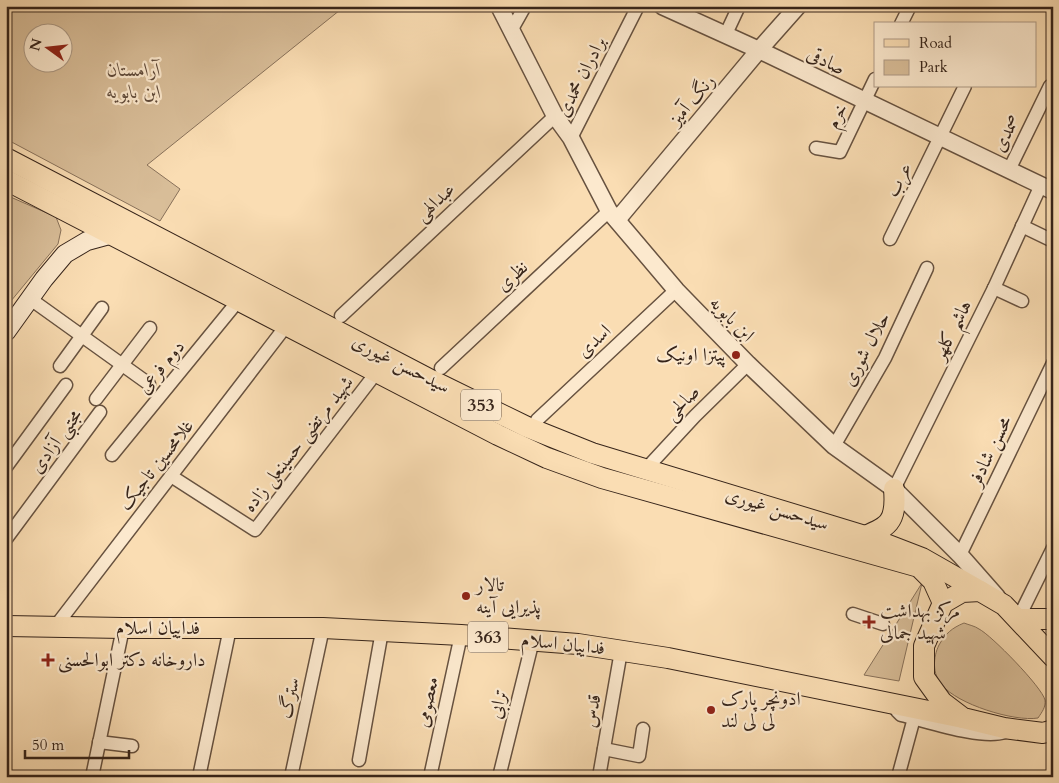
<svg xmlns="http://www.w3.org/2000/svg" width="1059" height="783" viewBox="0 0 1059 783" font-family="Cardo,Amiri,serif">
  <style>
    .green { fill: #d9be99; stroke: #88715a; fill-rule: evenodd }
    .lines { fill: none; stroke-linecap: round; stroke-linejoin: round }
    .minor-casing { stroke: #675240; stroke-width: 15 }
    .tertiary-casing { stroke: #675240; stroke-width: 19 }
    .secondary-casing { stroke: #36241a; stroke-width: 20 }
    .primary-casing { stroke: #36241a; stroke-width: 22 }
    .minor { stroke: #fce9ce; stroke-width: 12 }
    .tertiary { stroke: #fce9ce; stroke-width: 16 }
    .secondary { stroke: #fce9ce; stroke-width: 18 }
    .primary { stroke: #faddb3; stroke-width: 20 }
    .poi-dot { fill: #8f2418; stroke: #fce9ce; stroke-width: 2 }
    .labels { text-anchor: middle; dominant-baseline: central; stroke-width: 4.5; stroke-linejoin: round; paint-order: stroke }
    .shield { fill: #fce9ce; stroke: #715f50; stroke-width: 1 }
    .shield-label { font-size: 18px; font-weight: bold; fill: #36241a }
    .street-label { font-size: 19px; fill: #36241a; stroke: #fce9ce }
    .park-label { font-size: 19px; font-style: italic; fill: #5f4a3a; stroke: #fce9ce }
    .poi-label { font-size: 19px; fill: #36241a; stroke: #fce9ce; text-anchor: start }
  </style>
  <rect width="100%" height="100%" fill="#faddb3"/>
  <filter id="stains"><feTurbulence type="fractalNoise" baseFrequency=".004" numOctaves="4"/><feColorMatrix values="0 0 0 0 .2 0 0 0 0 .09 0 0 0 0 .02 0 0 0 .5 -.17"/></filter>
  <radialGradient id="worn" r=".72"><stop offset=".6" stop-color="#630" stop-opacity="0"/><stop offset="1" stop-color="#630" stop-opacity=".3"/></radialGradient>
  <g class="green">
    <path d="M6 6H345L147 165 180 189 160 221 6 139ZM32 32H62V62H32Z"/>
    <polygon points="6,195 56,217 61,230 58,244 6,307"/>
    <polygon points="922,583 899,681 864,675"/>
    <path d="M964 623C969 625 975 626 979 629 991 635 1042 687 1045 700 1046 707 1042 712 1038 718 1014 722 957 704 942 685 932 674 933 657 939 645 946 633 952 628 964 623Z"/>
  </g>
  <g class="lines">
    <g class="minor-casing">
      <g id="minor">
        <polyline points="901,24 910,6"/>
        <polyline points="512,29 525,6"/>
        <polyline points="725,36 739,6"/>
        <polyline points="571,138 638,6"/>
        <polyline points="816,148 840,152 875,79"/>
        <polyline points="1009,170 1050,86"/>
        <polyline points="1022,226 1053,241"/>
        <polyline points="890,239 965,86"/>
        <polyline points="994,288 1022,301"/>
        <polyline points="29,298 149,384"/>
        <polyline points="341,316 555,116"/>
        <polyline points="60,366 102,308"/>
        <polyline points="441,368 609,211"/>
        <polyline points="96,399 150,328"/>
        <polyline points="537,420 676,290"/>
        <polyline points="834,446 885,358 927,268"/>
        <polyline points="112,455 238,301"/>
        <polyline points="6,467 66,385"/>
        <polyline points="645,470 695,416 748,364"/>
        <polyline points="171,476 255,530 376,373"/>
        <polyline points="894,489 994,288 1041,185"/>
        <polyline points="6,539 100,412"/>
        <polyline points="960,555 1053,363"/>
        <polyline points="853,614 883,624"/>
        <polyline points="1018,619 1053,548"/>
        <polyline points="55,627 286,326"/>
        <path d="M897 711 901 715C927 721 981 740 1005 732"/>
        <polyline points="99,742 132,746"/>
        <polyline points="604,749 639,756 643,729"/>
        <polyline points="359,760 382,631"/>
        <polyline points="92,777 123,628"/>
        <polyline points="199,777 230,628"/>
        <polyline points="291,777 323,628"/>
        <polyline points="430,777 461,635"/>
        <polyline points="499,777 533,640"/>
        <polyline points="599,777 621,651"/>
        <polyline points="898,777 914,718"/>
      </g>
    </g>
    <g class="tertiary-casing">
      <g id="tertiary">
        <polyline points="499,6 555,116 571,138 609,211 676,290 748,364 834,446 894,489 960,555 997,597"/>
        <polyline points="662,6 759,50 1053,191"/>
        <polyline points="617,220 759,50 798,6"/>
      </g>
    </g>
    <g class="secondary-casing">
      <polyline id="secondary" points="6,332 44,279 65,254 87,241 109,235"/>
    </g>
    <g class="primary-casing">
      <g id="primary">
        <polyline points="6,158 431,380 527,427 592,453 865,536 922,558 980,591"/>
        <polyline points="6,180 498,435 547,458 602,478 919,567 933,581 943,603"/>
        <path d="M858 539C888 527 897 524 894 489"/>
        <polyline points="1018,619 1053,619"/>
        <polyline points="6,626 123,628 323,628 461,635 578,644 668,658 963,718"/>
        <polyline points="1053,657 1004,605 980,591 962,592 943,603 924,646 924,677 942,702 963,718 1004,728 1043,733 1053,730"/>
      </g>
    </g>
    <use href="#minor" class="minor"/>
    <use href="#tertiary" class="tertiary"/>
    <use href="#secondary" class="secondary"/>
    <use href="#primary" class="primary"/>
  </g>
  <g class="poi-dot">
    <circle cx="736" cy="355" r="5"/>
    <circle cx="466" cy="596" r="5"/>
    <path d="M866.5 614.5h5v5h5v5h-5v5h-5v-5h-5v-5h5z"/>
    <path d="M45.5 652.5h5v5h5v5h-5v5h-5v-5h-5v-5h5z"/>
    <circle cx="711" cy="710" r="5"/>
  </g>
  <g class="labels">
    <g class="shield">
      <rect x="461" y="389.5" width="40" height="31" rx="4"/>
      <rect x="468" y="621.5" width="40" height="31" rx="4"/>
    </g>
    <g class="shield-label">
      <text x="481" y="405">353</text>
      <text x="488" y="637">363</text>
    </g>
    <g class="street-label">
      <text transform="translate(826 61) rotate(26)">صادقی</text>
      <text transform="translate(581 77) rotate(-63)">برادران محمدی</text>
      <text transform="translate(692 100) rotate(-50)">رنگ آمیز</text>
      <text transform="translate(837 116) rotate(-64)">خرم</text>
      <text transform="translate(1006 133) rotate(-64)">صمدی</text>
      <text transform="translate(899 180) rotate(-63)">عرب</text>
      <text transform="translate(435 202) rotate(-43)">عبدالهی</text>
      <text transform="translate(512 276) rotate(-43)">نظری</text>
      <text transform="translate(732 319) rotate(46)">ابن بابویه</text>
      <text transform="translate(952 330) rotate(-63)">هاشم کلهر</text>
      <text transform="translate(594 341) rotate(-43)">اسدی</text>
      <text transform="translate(866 349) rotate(-62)">حلال شوری</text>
      <text transform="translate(401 364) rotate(27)">سیدحسن غیوری</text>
      <text transform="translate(161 367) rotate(-51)">دوم فرعی</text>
      <text transform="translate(682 403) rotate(-46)">صالحی</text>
      <text transform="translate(56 441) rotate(-54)">مجتبی آزادی</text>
      <text transform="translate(298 444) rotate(-52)">شهید مرتضی حسینعلی زاده</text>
      <text transform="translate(990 451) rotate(-64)">محسن شادفر</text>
      <text transform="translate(156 465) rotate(-52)">غلامحسین تاجیک</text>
      <text transform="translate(777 509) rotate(17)">سیدحسن غیوری</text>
      <text x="158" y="628">فداییان اسلام</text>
      <text transform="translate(563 644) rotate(6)">فداییان اسلام</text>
      <text transform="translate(289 698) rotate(-78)">سترگ</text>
      <text transform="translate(427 702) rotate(-78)">معصومی</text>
      <text transform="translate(498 704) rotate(-76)">ترابی</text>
      <text transform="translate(592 711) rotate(-80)">قدس</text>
    </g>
    <g class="park-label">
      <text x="134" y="70">آرامستان<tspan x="134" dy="22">ابن بابویه</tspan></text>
    </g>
    <g class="poi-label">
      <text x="726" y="355" text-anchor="end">پیتزا اونیک</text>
      <text x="476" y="585">تالار<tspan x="476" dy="22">پذیرایی آینه</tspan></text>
      <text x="880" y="611">مرکز بهداشت<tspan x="880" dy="22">شهید جمالی</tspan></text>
      <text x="58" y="660">داروخانه دکتر ابوالحسنی</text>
      <text x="721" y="699">ادونچر پارک<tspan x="721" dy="22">لی لی لند</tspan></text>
    </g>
  </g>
  <rect width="1059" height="783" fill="none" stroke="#faddb3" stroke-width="25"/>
  <rect x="8" y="8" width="1044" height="768" fill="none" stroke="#36241a" stroke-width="2.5"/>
  <rect x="12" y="12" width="1034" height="758" fill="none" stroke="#36241a"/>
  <rect x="874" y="22" width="162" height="65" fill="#fce9ce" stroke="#ad9a86"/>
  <rect x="884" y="39" width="25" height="8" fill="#faddb3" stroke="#ad9a86"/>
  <text x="919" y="48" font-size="15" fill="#36241a">Road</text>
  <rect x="884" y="60" width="25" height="15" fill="#d9be99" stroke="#ad9a86"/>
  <text x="919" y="72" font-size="15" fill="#36241a">Park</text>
  <g transform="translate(48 48) rotate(285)"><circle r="24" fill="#fce9ce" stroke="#ad9a86"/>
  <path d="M0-4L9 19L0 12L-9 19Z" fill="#8f2418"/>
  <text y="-8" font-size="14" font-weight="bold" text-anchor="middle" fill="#36241a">N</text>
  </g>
  <path d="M25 750v8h104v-8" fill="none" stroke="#36241a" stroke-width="2.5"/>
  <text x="32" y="750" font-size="15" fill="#36241a" stroke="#fce9ce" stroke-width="4" paint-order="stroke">50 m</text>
  <rect width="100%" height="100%" filter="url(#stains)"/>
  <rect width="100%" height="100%" fill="url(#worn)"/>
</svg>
